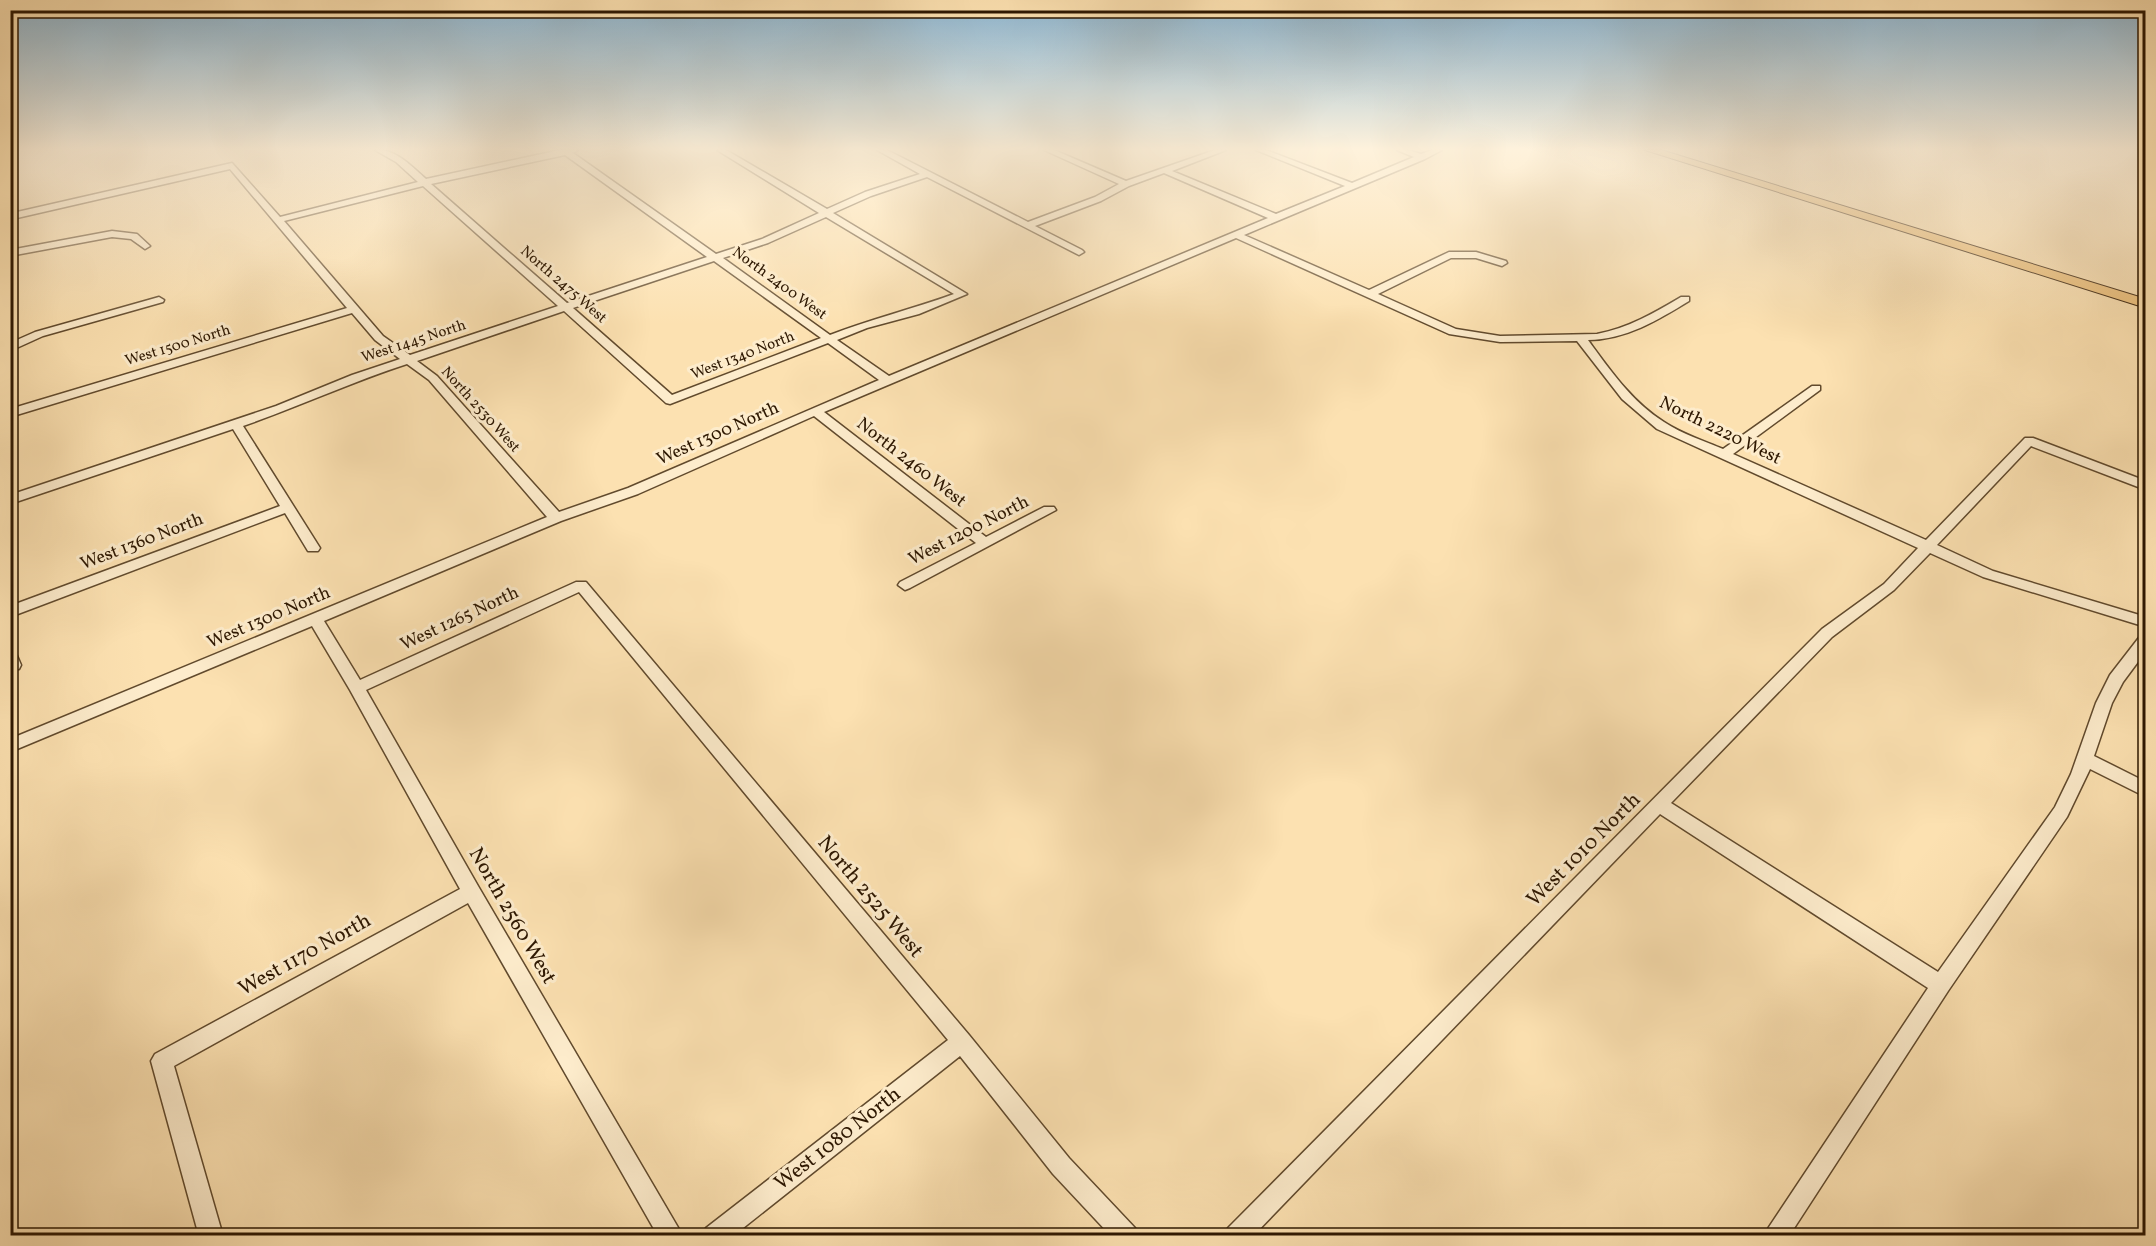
<svg xmlns="http://www.w3.org/2000/svg" width="2156" height="1246" viewBox="0 0 2156 1246" font-family="Vollkorn,serif">
  <style>
    .lines { fill: none; stroke-linecap: round; stroke-linejoin: round }
    .minor-casing { stroke: #614a2d; stroke-width: 3 }
    .major-casing { stroke: #2d1701; stroke-width: 2 }
    .minor { fill: #fdeccc; fill-rule: evenodd }
    .major { fill: #eec078; fill-rule: evenodd }
    .labels { text-anchor: middle; dominant-baseline: central; stroke-width: 6; stroke-linejoin: round; paint-order: stroke }
    .far-street-label { font-size: 15px; fill: #2d1701; stroke: #fdeccc }
    .street-label { font-size: 18px; fill: #2d1701; stroke: #fdeccc }
    .near-street-label { font-size: 21px; fill: #2d1701; stroke: #fdeccc }
  </style>
  <rect width="100%" height="100%" fill="#fce1b1"/>
  <filter id="stains"><feTurbulence type="fractalNoise" baseFrequency=".00333" numOctaves="4"/><feColorMatrix values="0 0 0 0 .2 0 0 0 0 .09 0 0 0 0 .02 0 0 0 .5 -.17"/></filter>
  <radialGradient id="worn" r=".72"><stop offset=".6" stop-color="#630" stop-opacity="0"/><stop offset="1" stop-color="#630" stop-opacity=".3"/></radialGradient>
  <g class="lines">
    <g class="minor-casing">
      <g id="minor">
        <path d="M375 150C395 148 412 167 426 179L560 150H578L573 153 716 254 762 239 819 213 717 150H726L827 209 865 192 920 174 877 150H887L1028 222 1095 197 1119 184 1044 150H1054L1126 181 1215 150H1226L1172 171 1276 214 1345 186 1256 150H1266L1352 183 1414 157 1397 150H1408L1421 154 1432 150H1442L1425 159 1244 235 1369 290 1449 252H1476L1506 261 1507 263 1502 266 1476 258H1451L1378 294 1456 329 1500 336 1597 334C1628 328 1654 313 1681 297H1689V301C1658 320 1625 340 1588 340 1610 370 1632 402 1664 422 1682 434 1704 441 1723 449L1812 386H1820V390L1733 454 1926 540 2025 438H2033L2146 481V490L2031 446 1937 545 1993 571 2146 617V627L1983 577 1930 553 1894 590 1832 637 1671 803 1938 972 2055 807 2071 774 2096 703 2110 675 2141 635 2146 634V651L2123 682 2112 703 2094 756 2146 782V797L2090 769 2067 817 1948 991 1789 1236H1763L1928 988 1660 814 1253 1236H1224L1228 1228 1822 629 1884 584 1918 548 1657 429 1622 399 1577 341 1500 342 1449 334 1236 238 824 412 986 537 1044 507H1054L1056 510 910 588 905 590 898 585 900 582 976 543 814 416 638 494 561 521 324 621 360 680 576 582H586L969 1035 1069 1158 1135 1228 1139 1236H1111L1053 1174 960 1056 733 1236H702L706 1228 948 1040 579 592 366 690 478 886 683 1236H658L468 903 174 1066 223 1236H199L151 1061 155 1054 460 889 350 690 312 626 10 752V739L547 517 429 380 407 364C351 382 298 407 243 426L320 548 318 551H308L285 513 10 617V606L280 506 233 429 10 504V495L276 406 352 375 400 359 375 340 352 313 10 417V409L347 308 230 169 17 218 14 226 11 227 10 195 15 198 17 212 232 163 280 217 418 182 396 162ZM565 155 707 257 567 303 431 184ZM1164 173 1268 218 889 376 837 340 867 328 919 314 967 294 833 213 871 196 927 177 1079 255 1084 252 1082 250 1035 226 1101 201 1129 186ZM423 186 558 306 410 355 383 336 284 221ZM826 217 954 294C913 309 871 319 830 335L723 258 768 243ZM714 261 821 338 672 395 573 308ZM564 311 666 403 670 404 828 343 879 380 628 488 559 512 437 376 417 361Z"/>
        <polygon points="112,231 137,234 150,246 145,249 131,239 112,237 10,256 10,250"/>
        <polygon points="159,297 164,300 163,302 43,336 10,351 10,343 35,332"/>
        <polygon points="10,650 15,651 21,665 19,669 10,670"/>
      </g>
    </g>
    <g class="major-casing">
      <polygon id="major" points="1645,150 1661,150 2146,299 2146,308"/>
    </g>
    <use href="#minor" class="minor"/>
    <use href="#major" class="major"/>
  </g>
  <linearGradient id="sky" x2="0" y2="1"><stop stop-color="#8cb7d4"/><stop offset="0.46" stop-color="#fef2dc"/><stop offset="1" stop-color="#fef2dc" stop-opacity="0"/></linearGradient>
  <rect width="2156" height="324" fill="url(#sky)"/>
  <g class="labels">
    <g class="far-street-label">
      <text transform="translate(779 284) rotate(36)">North 2400 West</text>
      <text transform="translate(563 285) rotate(41)">North 2475 West</text>
      <text transform="translate(414 342) rotate(-18)">West 1445 North</text>
      <text transform="translate(178 346) rotate(-17)">West 1500 North</text>
      <text transform="translate(743 356) rotate(-21)">West 1340 North</text>
      <text transform="translate(480 410) rotate(48)">North 2530 West</text>
    </g>
    <g class="street-label">
      <text transform="translate(1720 431) rotate(26)">North 2220 West</text>
      <text transform="translate(718 434) rotate(-24)">West 1300 North</text>
      <text transform="translate(911 463) rotate(38)">North 2460 West</text>
      <text transform="translate(969 531) rotate(-27)">West 1200 North</text>
      <text transform="translate(142 542) rotate(-21)">West 1360 North</text>
      <text transform="translate(269 618) rotate(-23)">West 1300 North</text>
      <text transform="translate(460 619) rotate(-25)">West 1265 North</text>
    </g>
    <g class="near-street-label">
      <text transform="translate(1584 850) rotate(-45)">West 1010 North</text>
      <text transform="translate(870 897) rotate(50)">North 2525 West</text>
      <text transform="translate(512 916) rotate(60)">North 2560 West</text>
      <text transform="translate(305 955) rotate(-29)">West 1170 North</text>
      <text transform="translate(838 1139) rotate(-38)">West 1080 North</text>
    </g>
  </g>
  <rect width="2156" height="1246" fill="none" stroke="#fce1b1" stroke-width="36"/>
  <rect x="12" y="12" width="2132" height="1222" fill="none" stroke="#2d1701" stroke-width="3"/>
  <rect x="18" y="18" width="2120" height="1210" fill="none" stroke="#2d1701" stroke-width="1.5"/>
  <rect width="100%" height="100%" filter="url(#stains)"/>
  <rect width="100%" height="100%" fill="url(#worn)"/>
</svg>
